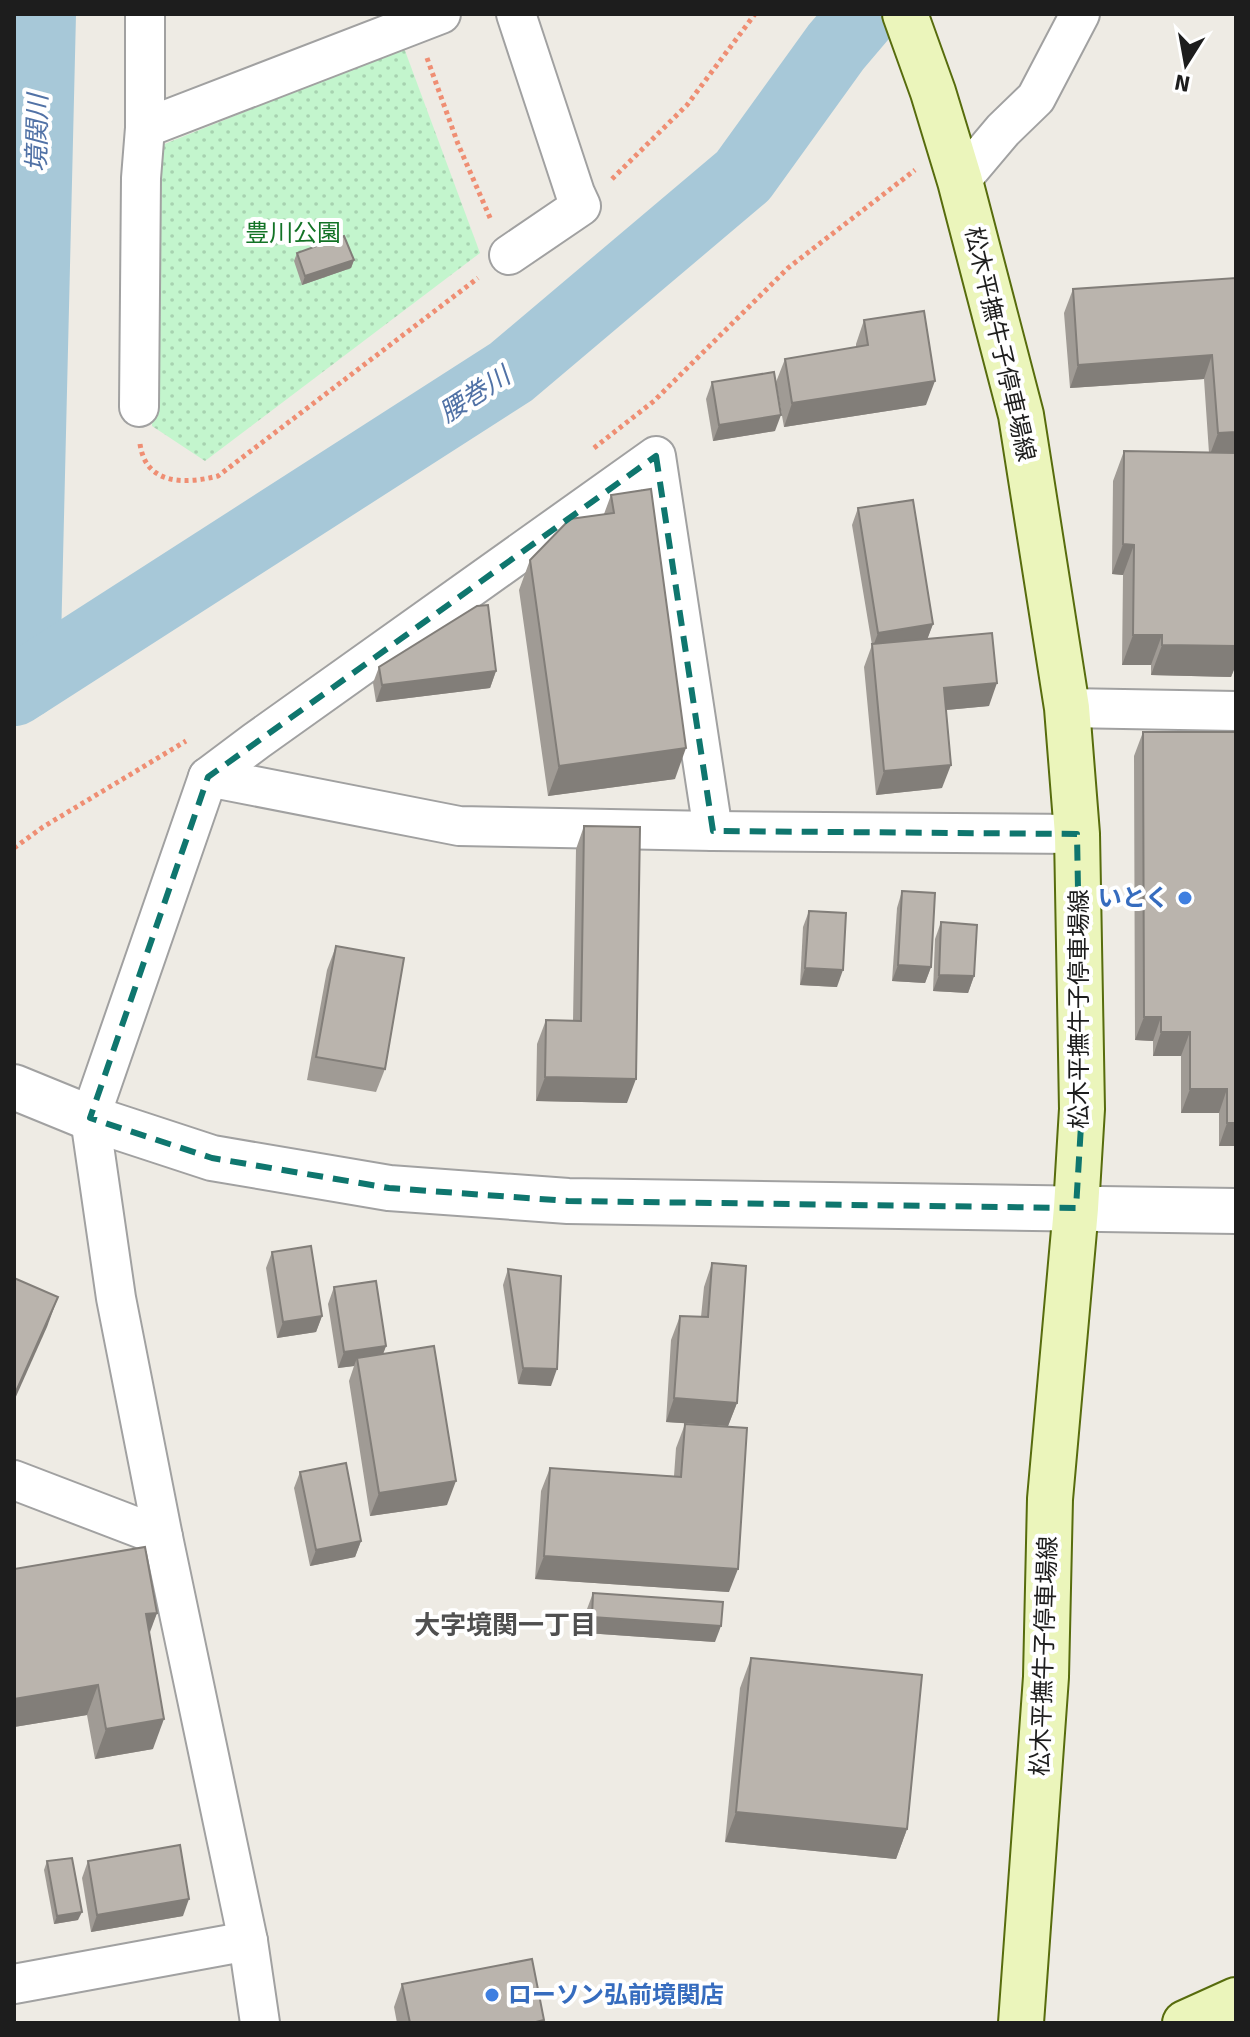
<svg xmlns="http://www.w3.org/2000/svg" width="1250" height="2037" viewBox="0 0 1250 2037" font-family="Signika,'Noto Sans JP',sans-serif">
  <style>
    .park { fill: url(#park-dots) }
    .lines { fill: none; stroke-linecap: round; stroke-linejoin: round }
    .river { stroke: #a7c8d8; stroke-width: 70 }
    .minor-casing { stroke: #a1a1a1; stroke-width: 42 }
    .tertiary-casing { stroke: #a1a1a1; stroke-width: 48 }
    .secondary-casing { stroke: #576c0d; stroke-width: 48 }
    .path { stroke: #ef8e73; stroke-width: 5; stroke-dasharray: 4 4; stroke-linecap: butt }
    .minor { stroke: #fff; stroke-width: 38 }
    .tertiary { stroke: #fff; stroke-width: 44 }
    .secondary { stroke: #ebf5bb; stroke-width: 44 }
    .wall { fill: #a09b95 }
    .shaded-wall { fill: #827e79 }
    .building { fill: #bab4ad; stroke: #827e79; stroke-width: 2 }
    .marked { fill: none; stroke: #0f766e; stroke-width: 6; stroke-dasharray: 16 10; stroke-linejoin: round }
    .shop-dot { fill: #3f7fe0; stroke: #fff; stroke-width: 3 }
    .labels { text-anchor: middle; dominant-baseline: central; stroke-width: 8; stroke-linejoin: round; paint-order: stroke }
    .park-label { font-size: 24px; fill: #137326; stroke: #fff }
    .street-label { font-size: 24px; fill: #1d1d1d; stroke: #fff }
    .shop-label { font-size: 24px; font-weight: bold; fill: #366cbe; stroke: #fff; text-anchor: end }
    .water-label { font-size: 26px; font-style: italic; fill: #5172a6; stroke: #fff }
    .neighbourhood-label { font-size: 26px; font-weight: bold; fill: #505050; stroke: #fff }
  </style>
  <defs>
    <pattern id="park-dots" width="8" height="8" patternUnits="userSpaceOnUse" patternTransform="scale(2)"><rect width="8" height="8" fill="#c3f5cd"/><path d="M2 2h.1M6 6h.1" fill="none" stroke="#a7d2b0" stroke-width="1.8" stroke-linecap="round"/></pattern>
  </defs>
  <rect width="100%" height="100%" fill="#eeebe4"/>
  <polygon class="park" points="404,48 480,253 205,461 152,426 162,145"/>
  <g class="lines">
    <g class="river">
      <polyline points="25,684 41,14"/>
      <polyline points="14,691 511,372 743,176 836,47 864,14"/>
    </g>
    <g class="minor-casing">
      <g id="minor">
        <polyline points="145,128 441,14"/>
        <polyline points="960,181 1003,130 1036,98 1080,14"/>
        <polyline points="509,255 581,206 575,193 516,14"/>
        <polyline points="139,407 141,178 145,128 145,14"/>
        <polyline points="1067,708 1236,711"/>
        <polyline points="208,777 459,826 713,831 1077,834"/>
        <polyline points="14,1480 163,1537"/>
        <polyline points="14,1984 248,1941"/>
        <polyline points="260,2023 248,1941 163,1537 116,1298 90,1118 208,777 256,741 656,456 713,831"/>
      </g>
    </g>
    <g class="tertiary-casing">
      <polyline id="tertiary" points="14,1087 90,1118 212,1158 389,1188 568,1201 1236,1211"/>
    </g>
    <g class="secondary-casing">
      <g id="secondary">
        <polyline points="905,14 933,92 960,181 1021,415 1067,708 1077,834 1082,1109 1076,1208 1050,1499 1046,1677 1021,2023"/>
        <polyline points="1185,2023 1236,2000"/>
      </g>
    </g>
    <g class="path">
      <polyline points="427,58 458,144 491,220"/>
      <polyline points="612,179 687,105 755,14"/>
      <path d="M140 444C146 486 186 484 218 476L478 278"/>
      <polyline points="594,448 654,401 788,268 915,170"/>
      <polyline points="14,848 43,827 186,741"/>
    </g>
    <use href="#minor" class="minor"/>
    <use href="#tertiary" class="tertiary"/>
    <use href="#secondary" class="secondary"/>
  </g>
  <g class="wall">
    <polygon points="297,253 354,260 351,268 302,285 294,261"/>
    <polygon points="1236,278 1235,667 1231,677 1151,675 1151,665 1122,665 1123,575 1112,574 1113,481 1124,451 1209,453 1204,379 1070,388 1064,313 1073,289"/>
    <polygon points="864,320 926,405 784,427 776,382 785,359 856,347 856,344"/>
    <polygon points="712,382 775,431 713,441 706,399"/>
    <polygon points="611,495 675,779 548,796 519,590 530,560 604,514"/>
    <polygon points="858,508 933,624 927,639 989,706 946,710 942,788 876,795 864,667 872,645 852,525"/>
    <polygon points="379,667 496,671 490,688 376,702 373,683"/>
    <polygon points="1143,732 1236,732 1236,1146 1219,1146 1219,1113 1181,1113 1181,1056 1153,1056 1153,1041 1135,1040 1134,756"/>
    <polygon points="584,826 627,1103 536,1101 537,1044 546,1020 573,1021 576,849"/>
    <polygon points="902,891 931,967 925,983 892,981 897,908"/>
    <polygon points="809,911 837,987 800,985 803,927"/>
    <polygon points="941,922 974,976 968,993 933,991 935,939"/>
    <polygon points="336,946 385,1069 376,1092 307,1080 327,970"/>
    <polygon points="272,1252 322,1316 316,1332 277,1338 266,1268"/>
    <polygon points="712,1263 737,1403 728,1426 666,1422 671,1340 680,1316 701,1317 704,1287"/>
    <polygon points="508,1269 551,1386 518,1384 503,1285"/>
    <polygon points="334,1287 386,1346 383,1354 447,1505 370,1516 349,1381 354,1366 338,1368 328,1304"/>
    <polygon points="685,1424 729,1592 535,1579 541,1491 550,1468 674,1476 676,1448"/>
    <polygon points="300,1472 361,1541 355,1557 310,1566 294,1488"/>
    <polygon points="14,1569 157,1613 149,1632 153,1749 95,1759 87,1715 14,1727"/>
    <polygon points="593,1593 715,1642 586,1633 587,1609"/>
    <polygon points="751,1658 907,1829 896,1859 725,1842 740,1688"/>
    <polygon points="47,1861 78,1920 54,1924 44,1870"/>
    <polygon points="88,1861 183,1916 91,1932 82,1878"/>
    <polygon points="402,1984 542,2023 397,2023 394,2007"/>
  </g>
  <g class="shaded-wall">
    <polygon points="354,260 351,268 302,285 305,276"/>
    <polygon points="1212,355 1204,379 1070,388 1078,365"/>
    <polygon points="935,381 926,405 784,427 792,403"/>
    <polygon points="781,415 775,431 713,441 719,425"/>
    <polygon points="1236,432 1236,455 1209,457 1218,433"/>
    <polygon points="1123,544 1134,545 1123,575 1112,574"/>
    <polygon points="933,624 927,640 872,649 878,633"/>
    <polygon points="1133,635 1162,635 1151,665 1122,665"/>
    <polygon points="1162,645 1236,646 1236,667 1235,667 1231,677 1151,675"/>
    <polygon points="496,671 490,688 376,702 382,685"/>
    <polygon points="997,683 989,706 935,711 944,688"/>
    <polygon points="686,748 675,779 548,796 559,766"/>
    <polygon points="951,765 942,788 876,795 884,771"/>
    <polygon points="898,965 931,967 925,983 892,981"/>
    <polygon points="805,968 843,970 837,987 800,985"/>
    <polygon points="939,975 974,976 968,993 933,991"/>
    <polygon points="1144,1017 1161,1017 1153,1041 1135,1040"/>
    <polygon points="1161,1032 1190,1032 1181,1056 1153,1056"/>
    <polygon points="545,1077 636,1079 627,1103 536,1101"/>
    <polygon points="1190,1089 1227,1089 1219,1113 1181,1113"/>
    <polygon points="1227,1123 1236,1123 1236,1146 1219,1146"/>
    <polygon points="58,1297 47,1327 14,1401 14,1396"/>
    <polygon points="322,1316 316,1332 277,1338 283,1322"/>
    <polygon points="386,1346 380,1362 357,1358 354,1366 338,1368 344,1352"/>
    <polygon points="523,1368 557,1369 551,1386 518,1384"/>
    <polygon points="674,1398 737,1403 728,1426 666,1422"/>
    <polygon points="456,1481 447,1505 370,1516 379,1493"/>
    <polygon points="361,1541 355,1557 310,1566 316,1550"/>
    <polygon points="544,1556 738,1569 729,1592 535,1579"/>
    <polygon points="157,1613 146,1643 146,1614"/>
    <polygon points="592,1617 721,1626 715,1642 586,1633"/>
    <polygon points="98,1685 87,1715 14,1727 14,1699"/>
    <polygon points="164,1719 153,1749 95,1759 106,1729"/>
    <polygon points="736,1812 907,1829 896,1859 725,1842"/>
    <polygon points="189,1899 183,1916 91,1932 97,1915"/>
    <polygon points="82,1912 78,1920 54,1924 57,1916"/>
  </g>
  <g class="building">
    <polygon points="344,236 354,260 305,276 297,253"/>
    <polygon points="1236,278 1236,432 1218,433 1212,355 1078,365 1073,289"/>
    <polygon points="924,311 935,381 792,403 785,359 868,345 864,320"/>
    <polygon points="774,372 781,415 719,425 712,382"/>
    <polygon points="1124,451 1236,453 1236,646 1162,645 1162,635 1133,635 1134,545 1123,544"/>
    <polygon points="651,489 686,748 559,766 530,560 570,519 614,513 611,495"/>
    <polygon points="913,500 933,624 878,633 858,508"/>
    <polygon points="488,605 496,671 382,685 379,667 477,606"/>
    <polygon points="992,633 997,683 944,688 951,765 884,771 872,644"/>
    <polygon points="1143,732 1236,732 1236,1123 1227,1123 1227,1089 1190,1089 1190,1032 1161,1032 1161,1017 1144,1017"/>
    <polygon points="584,826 640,827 636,1079 545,1077 546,1020 581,1021"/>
    <polygon points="902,891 935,893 931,967 898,965"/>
    <polygon points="809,911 846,913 843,970 805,968"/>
    <polygon points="941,922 977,925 974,976 939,975"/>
    <polygon points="336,946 404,958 385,1069 316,1057"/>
    <polygon points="311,1246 322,1316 283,1322 272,1252"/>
    <polygon points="712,1263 746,1266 737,1403 674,1398 680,1316 708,1317"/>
    <polygon points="508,1269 561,1276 557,1369 523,1368"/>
    <polygon points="14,1278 58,1297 14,1396"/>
    <polygon points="376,1281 386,1346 344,1352 334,1287"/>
    <polygon points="434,1346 456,1481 379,1493 357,1358"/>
    <polygon points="685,1424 747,1428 738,1569 544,1556 550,1468 681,1477"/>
    <polygon points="346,1463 361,1541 316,1550 300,1472"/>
    <polygon points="145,1547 157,1613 146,1614 164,1719 106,1729 98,1685 14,1699 14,1569"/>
    <polygon points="593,1593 723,1602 721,1626 592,1617"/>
    <polygon points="751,1658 922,1675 907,1829 736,1812"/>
    <polygon points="180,1845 189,1899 97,1915 88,1861"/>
    <polygon points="72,1858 82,1912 57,1916 47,1861"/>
    <polygon points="532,1959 544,2020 532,2023 410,2023 402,1984"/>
  </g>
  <path class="marked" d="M656 456 713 831 1077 834 1082 1109 1076 1208 568 1201 389 1188 212 1158 90 1118 208 777Z"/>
  <g class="shop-dot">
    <circle cx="1185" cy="898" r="8"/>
    <circle cx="492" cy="1995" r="8"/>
  </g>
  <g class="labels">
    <g class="park-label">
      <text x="293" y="233">豊川公園</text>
    </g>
    <g class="street-label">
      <text transform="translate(1000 344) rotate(77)">松木平撫牛子停車場線</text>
      <text transform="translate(1079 1009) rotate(-90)">松木平撫牛子停車場線</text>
      <text transform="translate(1044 1656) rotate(-88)">松木平撫牛子停車場線</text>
    </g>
    <g class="shop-label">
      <text x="1169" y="898">いとく</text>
      <text x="508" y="1995" text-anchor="start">ローソン弘前境関店</text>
    </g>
    <g class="water-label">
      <text transform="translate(38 133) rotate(-89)">境関川</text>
      <text transform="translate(475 395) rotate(-33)">腰巻川</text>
    </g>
    <g class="neighbourhood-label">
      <text x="505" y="1626">大字境関一丁目</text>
    </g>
  </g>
  <rect width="1250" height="2037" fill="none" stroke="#1d1d1d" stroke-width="32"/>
  <g transform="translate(1186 64) rotate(191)" stroke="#ffffff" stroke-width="6" paint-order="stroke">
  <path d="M0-6L14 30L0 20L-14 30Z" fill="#1d1d1d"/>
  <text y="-12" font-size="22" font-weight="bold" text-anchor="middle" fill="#1d1d1d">N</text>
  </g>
</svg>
